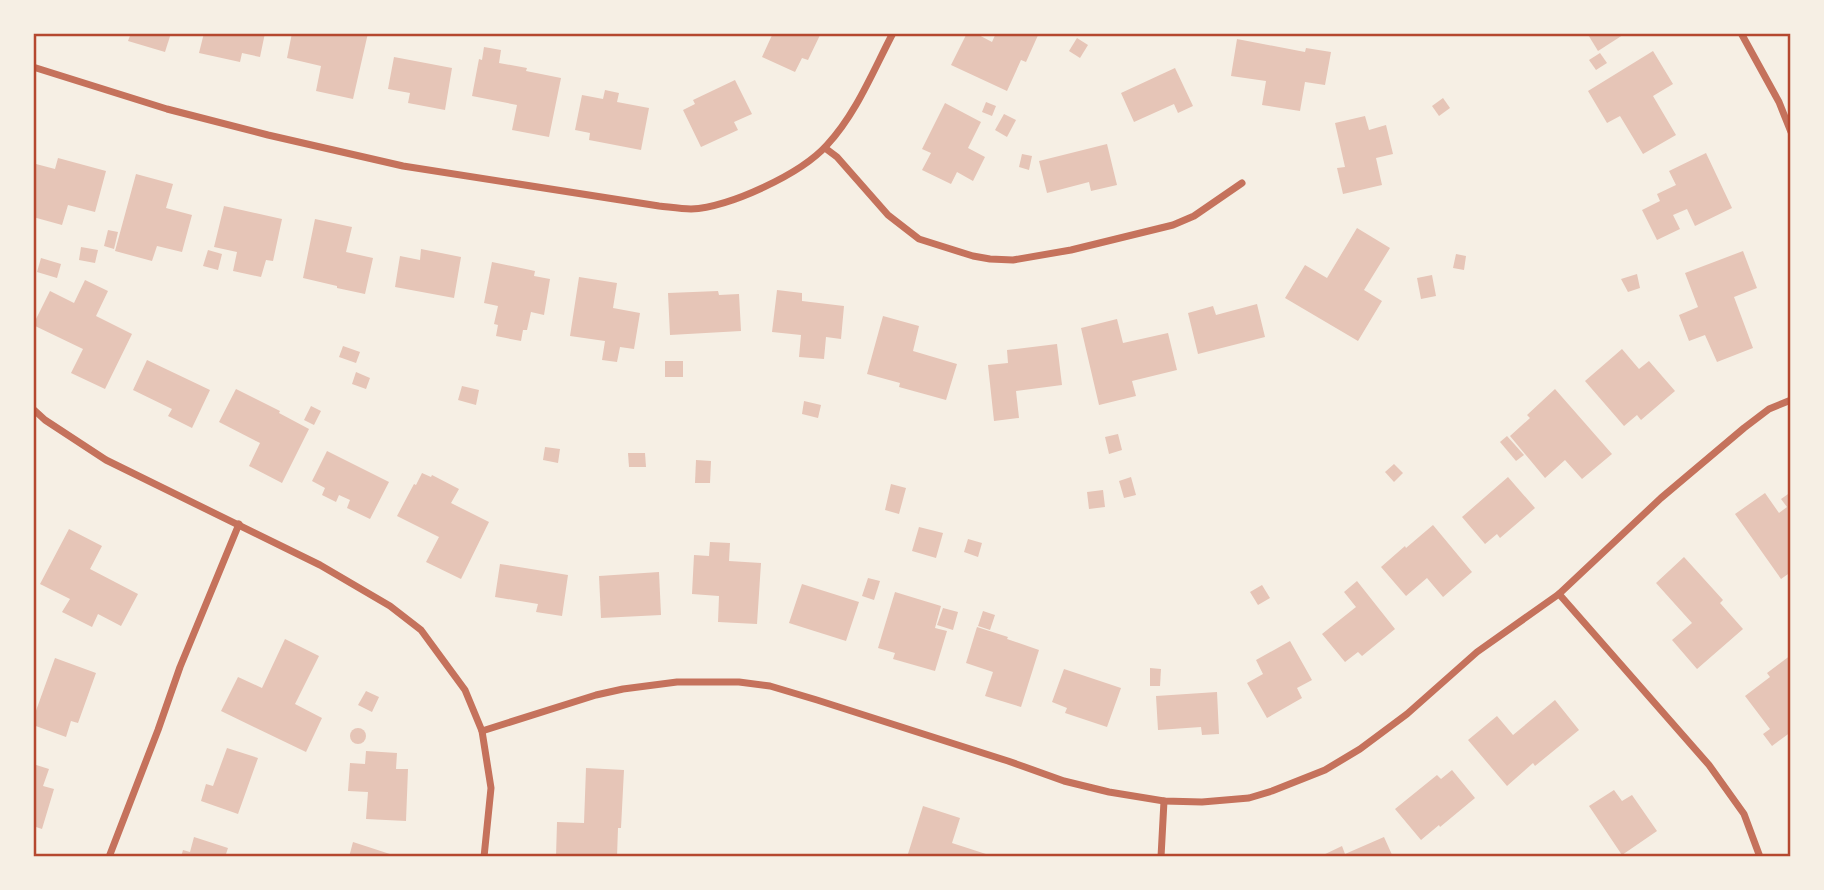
<svg xmlns="http://www.w3.org/2000/svg" width="1824" height="890" viewBox="0 0 1824 890" font-family="Cabin,sans-serif">
  <style>
    .building { fill: #e6c5b7 }
    .lines { fill: none; stroke-linecap: round; stroke-linejoin: round }
    .minor { stroke: #c5725c; stroke-width: 7 }
    .neatline { fill: none; stroke: #b5482f; stroke-width: 2.5 }
  </style>
  <rect width="100%" height="100%" fill="#f6efe4"/>
  <g class="building">
    <polygon points="131,33 171,33 165,52 128,41"/>
    <polygon points="204,33 265,33 260,57 242,53 240,62 199,53"/>
    <polygon points="292,33 368,33 353,99 316,91 321,66 287,58"/>
    <polygon points="773,33 821,33 808,60 802,58 795,72 762,57"/>
    <polygon points="967,33 975,33 992,42 996,33 1039,33 1026,62 1021,60 1007,91 951,65"/>
    <polygon points="1587,33 1626,33 1598,51"/>
    <polygon points="1077,38 1088,45 1080,58 1069,51"/>
    <polygon points="1237,39 1305,52 1306,48 1331,52 1325,85 1305,82 1300,111 1262,105 1266,81 1231,76"/>
    <polygon points="484,47 501,50 499,63 527,68 526,71 561,78 549,137 512,130 517,105 472,96 479,59 482,60"/>
    <polygon points="1653,51 1673,84 1653,96 1676,135 1643,154 1620,116 1607,123 1588,91"/>
    <polygon points="1600,53 1607,63 1596,70 1589,60"/>
    <polygon points="394,57 452,68 445,110 408,103 410,93 388,89"/>
    <polygon points="1175,68 1193,106 1178,113 1174,104 1134,122 1121,93"/>
    <polygon points="735,80 752,114 734,122 738,130 701,147 683,110 695,104 693,100"/>
    <polygon points="605,90 619,93 617,102 649,108 641,150 589,140 590,133 575,130 582,95 603,99"/>
    <polygon points="1443,98 1450,108 1439,116 1432,106"/>
    <polygon points="986,102 996,106 992,116 982,112"/>
    <polygon points="945,103 981,122 968,148 985,157 973,181 957,172 951,184 922,170 931,153 922,149"/>
    <polygon points="1004,114 1016,120 1007,137 995,130"/>
    <polygon points="1365,116 1369,130 1386,125 1393,154 1376,158 1382,185 1343,194 1337,168 1345,167 1335,123"/>
    <polygon points="1107,144 1117,185 1091,191 1089,182 1047,193 1039,161"/>
    <polygon points="1706,153 1732,208 1695,226 1687,209 1673,215 1680,229 1657,240 1642,210 1660,201 1657,194 1676,185 1669,171"/>
    <polygon points="1022,154 1032,156 1029,170 1019,167"/>
    <polygon points="58,158 106,171 95,212 68,205 62,225 33,217 33,175 36,164 55,169"/>
    <polygon points="136,174 173,184 166,208 192,215 182,252 157,246 152,261 115,251"/>
    <polygon points="224,206 282,219 273,261 266,260 261,277 233,271 237,252 214,247"/>
    <polygon points="315,219 352,227 346,252 373,258 365,294 337,288 337,286 303,278"/>
    <polygon points="1357,228 1390,248 1364,290 1382,301 1358,341 1285,298 1305,265 1327,278"/>
    <polygon points="108,230 118,232 114,249 104,246"/>
    <polygon points="81,247 98,250 95,263 79,260"/>
    <polygon points="421,249 461,257 454,298 395,287 400,256 420,260"/>
    <polygon points="208,250 222,254 218,270 203,266"/>
    <polygon points="1743,251 1757,288 1734,297 1753,348 1717,362 1705,335 1689,341 1679,315 1698,307 1685,273"/>
    <polygon points="1456,254 1466,256 1464,270 1453,268"/>
    <polygon points="41,258 61,264 57,278 37,272"/>
    <polygon points="492,262 535,271 534,276 550,279 544,315 531,312 527,330 523,330 521,341 496,336 498,325 494,324 498,306 484,303"/>
    <polygon points="1637,274 1640,288 1628,292 1621,279"/>
    <polygon points="1432,275 1436,296 1421,299 1417,278"/>
    <polygon points="579,277 617,283 613,308 640,313 634,349 620,347 617,362 602,360 605,341 570,336"/>
    <polygon points="85,280 108,291 96,316 132,334 105,389 71,373 83,349 33,325 50,291 74,303"/>
    <polygon points="777,290 802,293 802,301 844,306 841,339 826,337 824,359 799,357 801,335 772,332"/>
    <polygon points="718,291 719,295 739,294 741,331 670,335 668,293"/>
    <polygon points="1257,304 1265,337 1198,354 1188,313 1213,306 1216,315"/>
    <polygon points="883,316 919,326 913,351 957,364 946,400 899,387 900,383 867,374"/>
    <polygon points="1117,319 1123,343 1168,333 1177,370 1132,381 1136,396 1099,405 1081,328"/>
    <polygon points="1057,344 1062,385 1016,391 1019,418 994,421 988,365 1008,363 1007,350"/>
    <polygon points="343,346 360,352 356,363 339,357"/>
    <polygon points="1622,349 1639,369 1649,361 1675,391 1641,420 1637,415 1624,426 1585,381"/>
    <polygon points="147,360 210,390 192,428 168,416 172,409 133,390"/>
    <rect x="665" y="361" width="18" height="16"/>
    <polygon points="356,372 370,378 366,389 352,384"/>
    <polygon points="462,386 479,390 476,405 458,400"/>
    <polygon points="236,389 280,411 279,413 309,429 282,483 249,466 260,443 219,422"/>
    <polygon points="1555,389 1612,454 1582,479 1565,460 1545,478 1510,436 1530,418 1527,415"/>
    <polygon points="804,401 821,405 818,418 802,414"/>
    <polygon points="311,406 321,411 314,425 304,420"/>
    <polygon points="1118,434 1122,450 1109,454 1105,437"/>
    <polygon points="1507,436 1524,455 1516,461 1500,442"/>
    <polygon points="545,447 560,449 558,463 543,460"/>
    <polygon points="327,451 389,482 370,519 347,508 350,500 339,495 336,502 322,495 325,488 312,481"/>
    <polygon points="628,453 645,453 646,467 629,467"/>
    <polygon points="696,460 711,461 710,483 695,483"/>
    <polygon points="1394,464 1403,473 1394,482 1385,472"/>
    <polygon points="422,473 431,477 432,475 459,489 451,503 489,522 461,579 426,562 439,537 397,516 414,484 416,485"/>
    <polygon points="1131,477 1136,495 1124,498 1119,481"/>
    <polygon points="1508,477 1535,508 1500,538 1497,534 1485,544 1462,517"/>
    <polygon points="891,484 906,488 899,514 885,510"/>
    <polygon points="1103,490 1105,507 1089,509 1087,492"/>
    <polygon points="1791,492 1791,572 1781,579 1735,514 1765,493 1779,513 1787,507 1781,499"/>
    <polygon points="1433,525 1472,572 1443,597 1427,578 1406,596 1381,567 1405,546 1406,548"/>
    <polygon points="919,527 943,533 936,558 912,551"/>
    <polygon points="69,529 102,546 90,569 138,594 121,626 98,614 92,627 62,612 70,599 40,584"/>
    <polygon points="968,539 982,543 978,557 964,552"/>
    <polygon points="710,542 730,543 729,561 761,563 757,624 718,622 719,596 692,594 694,555 709,556"/>
    <polygon points="1684,557 1723,600 1720,603 1743,629 1697,669 1672,640 1692,623 1656,583"/>
    <polygon points="500,564 568,575 562,616 536,612 538,604 495,597"/>
    <polygon points="659,572 661,615 601,618 599,576"/>
    <polygon points="868,578 880,581 874,600 862,596"/>
    <polygon points="1357,581 1395,629 1362,656 1358,652 1345,662 1322,634 1356,607 1344,592"/>
    <polygon points="802,584 859,602 846,641 789,623"/>
    <polygon points="1262,585 1270,598 1258,605 1250,592"/>
    <polygon points="895,592 941,606 935,628 947,631 935,671 893,659 895,653 878,648"/>
    <polygon points="943,608 958,612 953,630 937,625"/>
    <polygon points="983,611 995,615 990,630 978,626"/>
    <polygon points="977,627 1008,637 1007,639 1039,650 1021,707 985,696 993,672 966,663"/>
    <polygon points="285,639 319,656 295,704 322,718 306,752 221,711 238,677 262,688"/>
    <polygon points="1290,641 1312,680 1297,688 1302,698 1267,718 1247,683 1263,674 1256,660"/>
    <polygon points="1791,655 1791,696 1788,698 1791,702 1791,732 1772,746 1763,734 1770,729 1745,696 1770,677 1767,673"/>
    <polygon points="55,658 96,673 78,723 71,721 66,737 33,725 33,719"/>
    <polygon points="1150,668 1161,669 1160,686 1150,686"/>
    <polygon points="1064,669 1121,688 1107,727 1065,713 1067,708 1052,702"/>
    <polygon points="366,691 379,697 372,712 358,705"/>
    <polygon points="1217,692 1219,734 1202,735 1201,727 1158,730 1156,696"/>
    <polygon points="1555,700 1579,730 1535,766 1533,763 1507,786 1468,740 1497,716 1513,735"/>
    <circle cx="358" cy="736" r="8"/>
    <polygon points="227,748 258,758 238,814 201,801 206,784 213,786"/>
    <polygon points="366,751 397,753 396,769 408,769 406,821 366,819 368,792 348,791 350,763 365,764"/>
    <polygon points="33,764 49,769 43,786 54,789 42,829 33,826"/>
    <polygon points="586,768 624,770 621,828 618,828 617,857 556,857 557,822 584,823"/>
    <polygon points="1452,770 1475,798 1440,827 1439,825 1421,840 1395,809 1437,775 1441,779"/>
    <polygon points="1614,790 1622,801 1632,795 1657,831 1622,855 1589,806"/>
    <polygon points="923,806 960,818 952,843 986,854 985,857 907,857"/>
    <polygon points="194,837 228,848 225,857 181,857 183,850 190,852"/>
    <polygon points="1384,837 1393,857 1319,857 1342,846 1345,854"/>
    <polygon points="353,842 396,856 396,857 349,857"/>
  </g>
  <g class="lines">
    <g class="minor">
      <polyline points="1741,33 1779,102 1791,132"/>
      <path d="M33 67 167 109 268 135 403 166 659 206C669 207 681 209 691 209 730 207 801 174 827 145 856 114 873 71 893 33"/>
      <polyline points="825,148 837,157 888,215 919,239 973,256 990,259 1013,260 1071,250 1173,225 1194,216 1242,183"/>
      <polyline points="33,409 45,420 106,460 320,565 390,606 421,630 465,690 482,731 491,788 484,857"/>
      <polyline points="1559,594 1709,765 1744,814 1760,857"/>
      <polyline points="482,731 596,695 623,689 677,682 739,682 770,686 817,700 1008,761 1064,781 1109,792 1164,801 1202,802 1249,798 1272,791 1325,770 1360,749 1407,714 1477,652 1559,594 1661,498 1744,428 1769,409 1791,400"/>
      <polyline points="109,857 158,730 180,667 239,524"/>
      <polyline points="1161,857 1164,801"/>
    </g>
  </g>
  <rect width="1824" height="890" fill="none" stroke="#f6efe4" stroke-width="70"/>
  <rect x="35" y="35" width="1754" height="820" class="neatline"/>
</svg>
